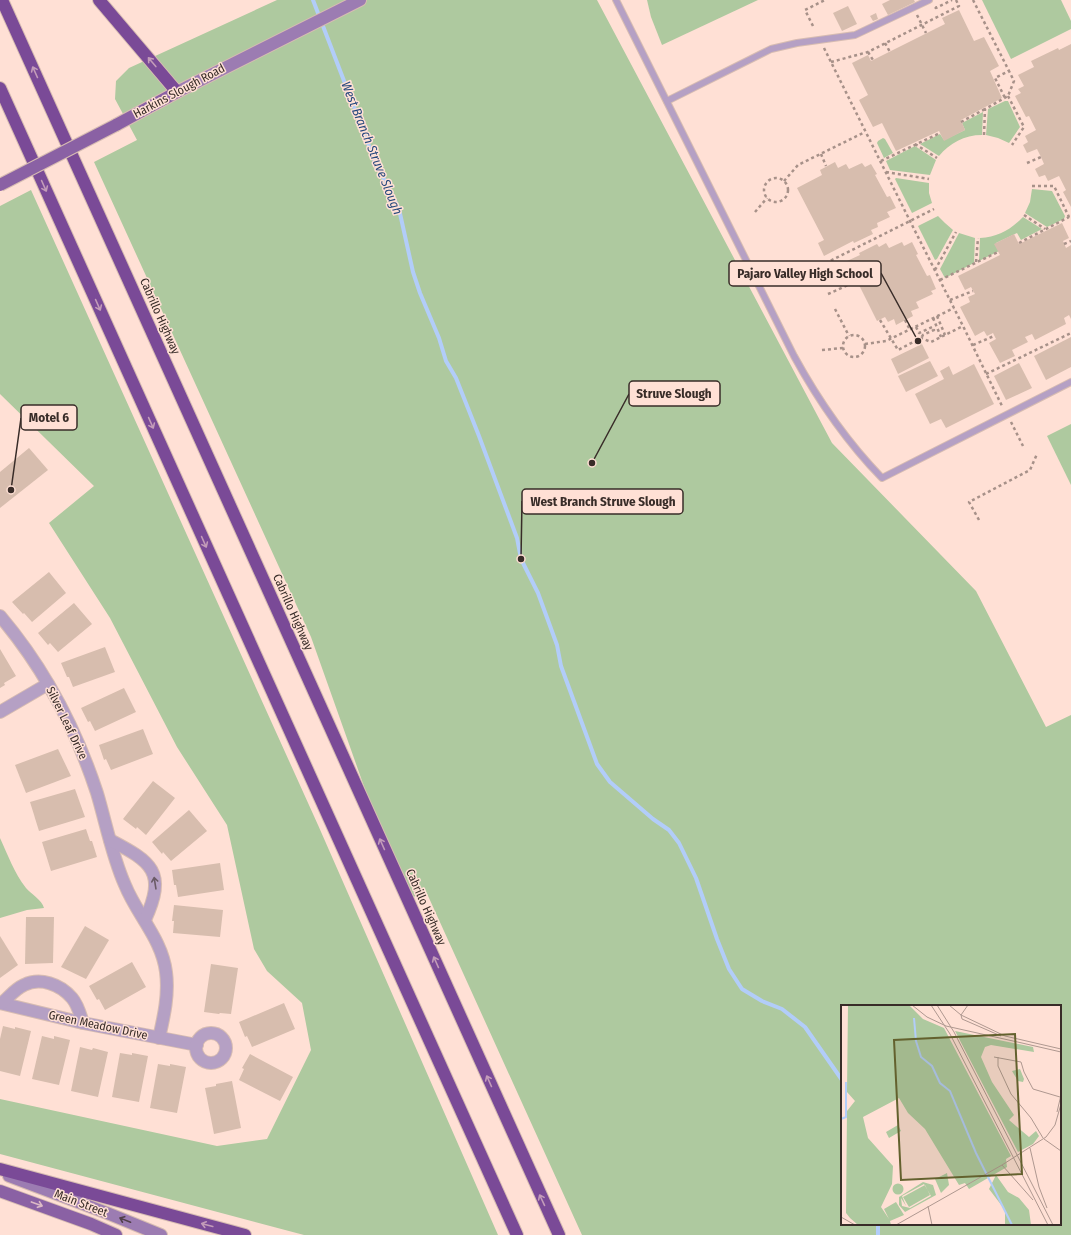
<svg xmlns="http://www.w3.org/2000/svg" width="1071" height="1235" viewBox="0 0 1071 1235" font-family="'Fira Sans Condensed',sans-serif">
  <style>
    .green { fill: #aec99f; fill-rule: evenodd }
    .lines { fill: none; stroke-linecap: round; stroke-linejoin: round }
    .stream { stroke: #b2cdf9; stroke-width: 4 }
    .building { fill: #d7bdae }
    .lane-casing { stroke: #d7bcb2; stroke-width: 8 }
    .street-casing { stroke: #d7bcb2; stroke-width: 14 }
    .secondary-casing { stroke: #d7bcb2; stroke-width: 14 }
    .primary-casing { stroke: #d7bcb2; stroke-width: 14 }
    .highway-casing { stroke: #d7bcb2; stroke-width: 14 }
    .path { stroke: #a79189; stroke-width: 2.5; stroke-dasharray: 3 3; stroke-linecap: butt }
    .lane { stroke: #b5a0c4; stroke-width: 6 }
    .street { stroke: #b5a0c4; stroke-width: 12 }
    .secondary { stroke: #9c7cb2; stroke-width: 12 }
    .primary { stroke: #8a61a4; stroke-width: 12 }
    .highway { stroke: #7a4a97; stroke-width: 12 }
    .primary-bridge-casing { stroke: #d7bcb2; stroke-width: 14; stroke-linecap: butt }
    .primary-bridge { stroke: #8a61a4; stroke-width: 12 }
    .oneway { stroke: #c39cb9 }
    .oneway2 { stroke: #6a5a66 }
    .oneway3 { stroke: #dcbac6 }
    .oneway4 { stroke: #51404a }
    .labels { text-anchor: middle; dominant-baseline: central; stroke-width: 3; stroke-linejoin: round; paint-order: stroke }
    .street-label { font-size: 12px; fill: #382c28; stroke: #ffe0d5 }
    .water-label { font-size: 13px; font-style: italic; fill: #26487d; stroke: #ffe0d5 }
    .inset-river { fill: none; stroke: #b2cdf9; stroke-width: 2 }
    .inset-road { fill: none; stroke: #af9890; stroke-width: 1 }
    .view { fill: #63612e; fill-opacity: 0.15; stroke: #63612e; stroke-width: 2 }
    .inset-edge { fill: none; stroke: #382c28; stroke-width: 2 }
    .leader { fill: none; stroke: #382c28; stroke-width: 1.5 }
    .callout-dot { fill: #382c28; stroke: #ffe0d5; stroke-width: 1.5 }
    .callout { fill: #ffe0d5; stroke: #382c28; stroke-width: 1.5 }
    .callout-label { font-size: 13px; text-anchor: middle; font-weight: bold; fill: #382c28 }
  </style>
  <rect width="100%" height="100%" fill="#ffe0d5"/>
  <g class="green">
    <path d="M277 0H597L832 443 976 591 1046 727 1071 715V1235H582L424 887 410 901 377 823 311 637 94 162 137 140 115 99 116 81 129 68ZM842 1006H1060V1224H842Z"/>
    <polygon points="647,0 758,0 662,45 651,17"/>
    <polygon points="982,0 1061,0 1071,21 1071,29 1011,59"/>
    <polygon points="1005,101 1008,101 1020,127 1009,143 998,138 986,135 988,109"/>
    <path d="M983 112 982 135C964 135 950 143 939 156L920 144 940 134 944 140 965 130 962 123Z"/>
    <polygon points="883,138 885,139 893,153 884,158 877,143 878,141"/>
    <polygon points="915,146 936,160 930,175 890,170 886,161"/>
    <polygon points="896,178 929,183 929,193 932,203 912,213 895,179"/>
    <polygon points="1032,189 1052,191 1065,216 1064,219 1047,227 1025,213 1030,202"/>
    <polygon points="31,190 318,825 498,1235 304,1235 0,1154 0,1099 217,1146 267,1139 311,1050 302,1003 267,971 254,949 227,825 177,747 110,618 49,523 94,486 0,394 0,206"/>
    <polygon points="938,216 945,223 953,230 937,259 935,260 918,226"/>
    <path d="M1023 217 1042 229 1021 240 1017 233 996 243 999 251 979 261 980 238C998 237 1010 230 1023 217Z"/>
    <polygon points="959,233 975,238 974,263 945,278 940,269"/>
    <polygon points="1071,424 1071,485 1047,436"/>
    <path d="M0 838C8 855 14 873 26 888 31 894 42 900 44 908L27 910 0 918Z"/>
  </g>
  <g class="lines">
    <g class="stream">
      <polyline points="313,0 374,159 399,209 413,272 420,293 439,338 446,361 456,378 479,436 517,538 521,559 538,593 557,645 561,666 597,764 610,782 653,819 669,830 679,843 696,878 717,939 729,969 742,989 762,1001 782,1009 805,1027 842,1080"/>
      <polyline points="878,1235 878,1224"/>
    </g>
  </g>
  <g class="building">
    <polygon points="890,0 914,0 915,2 888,15 882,4"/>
    <polygon points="848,6 857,24 842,31 833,13"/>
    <polygon points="959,10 974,41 984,37 999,66 990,71 1002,98 961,120 965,130 944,141 939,131 896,151 882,123 873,127 859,100 868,95 852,63 868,55 871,61 945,24 942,18"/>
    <polygon points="876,13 878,19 873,21 870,16"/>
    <polygon points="1071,44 1071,207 1063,192 1066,190 1059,176 1048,181 1045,175 1039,177 1035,169 1044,164 1041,157 1037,149 1027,153 1023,145 1028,142 1025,136 1036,130 1029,116 1026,117 1015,96 1021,93 1018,89 1024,86 1018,75 1034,67 1031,61 1058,48 1059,50"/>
    <polygon points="835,162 838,168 846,164 849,169 862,163 865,167 871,164 877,174 875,175 887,197 890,196 896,208 887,212 890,217 877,223 878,227 871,230 873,234 854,243 853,241 824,256 818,243 824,240 797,188 822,175 820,170"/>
    <polygon points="1062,223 1069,238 1063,241 1066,248 1071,245 1071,319 1069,315 1064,318 1066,324 1035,340 1032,334 1025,337 1028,342 1012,350 1015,356 1000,363 989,343 996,339 993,333 987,336 984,331 975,336 960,307 970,302 968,297 975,294 971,287 965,290 958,276 1000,255 994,244 1014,234 1019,244"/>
    <polygon points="902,242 904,246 912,242 918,254 916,255 927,276 930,275 936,289 931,291 933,294 916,302 919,308 911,311 913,316 896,325 894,319 888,322 885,317 877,321 847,261 860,255 859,253 877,244 879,247 886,243 889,248"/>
    <polygon points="1071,337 1071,367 1046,380 1034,356"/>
    <polygon points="922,344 929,358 898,374 891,359"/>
    <polygon points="930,361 938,376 906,392 898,376"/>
    <polygon points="1019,363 1032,388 1006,400 994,376"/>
    <polygon points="974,364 994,404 946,428 941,419 930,424 915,394 944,379 940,371 949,366 953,375"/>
    <polygon points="29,448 48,470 0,508 0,472"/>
    <polygon points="49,572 66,593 32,622 24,613 23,614 12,602"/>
    <polygon points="74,603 92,624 58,652 50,643 48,645 38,633"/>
    <polygon points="105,647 115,672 73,687 69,677 67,677 61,663"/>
    <polygon points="0,649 16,676 4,683 5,685 0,688"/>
    <polygon points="124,688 136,712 95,731 90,721 88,722 81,708"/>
    <polygon points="143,729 153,754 111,770 106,759 104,760 99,745"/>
    <polygon points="58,749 71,776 26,793 15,765"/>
    <polygon points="153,781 175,798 146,835 137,827 136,829 123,819"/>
    <polygon points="75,789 85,817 39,831 30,802"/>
    <polygon points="189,810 207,831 171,861 163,852 162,854 152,842"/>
    <polygon points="86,829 90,841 92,841 97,857 51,871 42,842"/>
    <polygon points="220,863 224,890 178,897 176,885 174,885 172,870"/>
    <polygon points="174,905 223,910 220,937 173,933 174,921 172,921"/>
    <polygon points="26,917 54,917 53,963 25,964"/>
    <polygon points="85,926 109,940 86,979 61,967"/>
    <polygon points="0,936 18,965 0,978"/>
    <polygon points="132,962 146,987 105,1010 99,999 97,1000 89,986"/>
    <polygon points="211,964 238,968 231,1014 220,1013 219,1014 204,1012"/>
    <polygon points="284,1003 295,1029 252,1047 247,1036 245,1037 239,1022"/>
    <polygon points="3,1026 15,1029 15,1027 31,1031 20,1076 0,1071 0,1039"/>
    <polygon points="42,1036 54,1039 54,1036 70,1040 59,1085 32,1079"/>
    <polygon points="80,1047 92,1050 93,1048 108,1052 98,1097 71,1091"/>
    <polygon points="120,1053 132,1055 132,1053 148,1056 139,1102 112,1097"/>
    <polygon points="250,1054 293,1077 280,1101 239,1080 244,1069 242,1068"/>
    <polygon points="158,1064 170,1066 170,1064 186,1067 177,1113 150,1108"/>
    <polygon points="232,1081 241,1128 214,1134 205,1088 216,1086 216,1084"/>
  </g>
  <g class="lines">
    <g class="lane-casing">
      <g id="lane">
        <path d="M616 0 794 356C818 400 847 442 882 478L1071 382"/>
        <polyline points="667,101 771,49 797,43 855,35 929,0"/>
      </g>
    </g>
    <g class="street-casing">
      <g id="street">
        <path d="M0 616C44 668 76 729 97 793 106 823 112 856 125 885 137 915 162 939 166 972 169 994 164 1016 159 1038"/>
        <polyline points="0,712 48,684"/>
        <path d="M110 840C152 862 167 872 145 920"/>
        <polyline points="0,1003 83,1023 197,1045"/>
        <path d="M2 1003C9 997 15 989 24 985 40 977 60 984 72 998 78 1005 80 1014 83 1023"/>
        <circle cx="211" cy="1048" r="15"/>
      </g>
    </g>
    <g class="secondary-casing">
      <g id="secondary">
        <polyline points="177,92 360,0"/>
        <polyline points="9,1176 107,1213 161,1235"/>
      </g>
    </g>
    <g class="primary-casing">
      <g id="primary">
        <polyline points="116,125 177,92"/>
        <polyline points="0,1191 91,1224 116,1235"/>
      </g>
    </g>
    <g class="highway-casing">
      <g id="highway">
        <polyline points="2,0 559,1235"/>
        <polyline points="99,0 177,92"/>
        <polyline points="0,88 517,1235"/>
        <polyline points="0,1169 245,1235"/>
      </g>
    </g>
    <g class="path">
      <polyline points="973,0 1009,71"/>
      <polyline points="935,7 936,8 952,0"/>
      <polyline points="917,15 926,33"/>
      <polyline points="813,26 805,10 825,0"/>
      <polyline points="885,43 890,52"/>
      <polyline points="824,48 910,221 963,326 1003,408"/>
      <polyline points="868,52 873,60"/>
      <polyline points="831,62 868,52 959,6 956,0"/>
      <polyline points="1008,96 1024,127 1012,145"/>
      <polyline points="961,122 985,109"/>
      <polyline points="984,135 985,109 1008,96 1014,81 1009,71 995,78 1005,98"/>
      <polyline points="915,144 937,158"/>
      <polyline points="821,154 826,166"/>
      <polyline points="881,161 940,133"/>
      <polyline points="1027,163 1041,157"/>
      <polyline points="886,172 929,179"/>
      <circle cx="776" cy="190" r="12"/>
      <polyline points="784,181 798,165 865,132"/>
      <polyline points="1032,186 1054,186 1069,217 1071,218"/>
      <polyline points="755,212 767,198"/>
      <polyline points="1024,215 1045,229"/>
      <polyline points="1019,243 1069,217"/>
      <polyline points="1064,244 1071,241"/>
      <polyline points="976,262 978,238"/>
      <polyline points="935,270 956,232"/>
      <polyline points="804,274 934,209"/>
      <polyline points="940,280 998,252"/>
      <polyline points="828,294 857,281"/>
      <polyline points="950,300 973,291"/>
      <polyline points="835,309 849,336"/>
      <polyline points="937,316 945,335"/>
      <polyline points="933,318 941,337"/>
      <polyline points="880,320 898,350 921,338 931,342 963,326"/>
      <polyline points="905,320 910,330"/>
      <polyline points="916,327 919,333 932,327 934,330 923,335 921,338"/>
      <circle cx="854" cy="346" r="11"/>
      <polyline points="865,344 886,341 954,308"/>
      <polyline points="973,345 994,336"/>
      <polyline points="822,350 843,348"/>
      <polyline points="986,374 1071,333"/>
      <polyline points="1011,422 1023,446"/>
      <polyline points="979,520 969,502 1030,470 1037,454"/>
    </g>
    <use href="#lane" class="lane"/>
    <use href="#street" class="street"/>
    <use href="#secondary" class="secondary"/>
    <use href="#primary" class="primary"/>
    <use href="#highway" class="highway"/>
    <g class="primary-bridge-casing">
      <polyline id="primary-bridge" points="0,185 116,125"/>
    </g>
    <use href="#primary-bridge" class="primary-bridge"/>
  </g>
  <defs><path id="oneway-shaft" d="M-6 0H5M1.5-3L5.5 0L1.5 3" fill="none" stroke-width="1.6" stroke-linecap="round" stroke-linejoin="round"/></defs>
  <g class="oneway">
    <use href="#oneway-shaft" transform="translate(152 62) rotate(-130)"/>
    <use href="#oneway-shaft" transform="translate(35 72) rotate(-114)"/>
    <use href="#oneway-shaft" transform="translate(44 186) rotate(66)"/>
    <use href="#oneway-shaft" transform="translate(98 305) rotate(66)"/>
    <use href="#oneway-shaft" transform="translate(151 423) rotate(66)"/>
    <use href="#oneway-shaft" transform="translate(204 542) rotate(66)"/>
    <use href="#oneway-shaft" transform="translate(382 844) rotate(-114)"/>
    <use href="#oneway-shaft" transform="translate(436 962) rotate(-114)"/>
    <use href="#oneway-shaft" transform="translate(489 1081) rotate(-114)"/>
    <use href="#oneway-shaft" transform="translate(542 1200) rotate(-115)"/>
    <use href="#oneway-shaft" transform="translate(207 1225) rotate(-165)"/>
  </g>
  <use class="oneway2" href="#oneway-shaft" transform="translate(155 883) rotate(-99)"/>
  <use class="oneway3" href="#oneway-shaft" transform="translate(37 1204) rotate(20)"/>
  <use class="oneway4" href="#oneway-shaft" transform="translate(125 1220) rotate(-158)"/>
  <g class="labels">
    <g class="street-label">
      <text transform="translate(179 91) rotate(-28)">Harkins Slough Road</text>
      <text transform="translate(160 316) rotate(66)">Cabrillo Highway</text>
      <text transform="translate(293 612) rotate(66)">Cabrillo Highway</text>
      <text transform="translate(67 723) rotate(64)">Silver Leaf Drive</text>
      <text transform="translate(426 907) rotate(66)">Cabrillo Highway</text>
      <text transform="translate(98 1025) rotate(12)">Green Meadow Drive</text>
      <text transform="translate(81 1203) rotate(21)">Main Street</text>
    </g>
    <g class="water-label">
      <text transform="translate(372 148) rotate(68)">West Branch Struve Slough</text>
    </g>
  </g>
  <g transform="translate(841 1005)">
    <rect width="220" height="220" fill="#ffe0d5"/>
    <path d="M7 0H68L82 14 103 23 170 151 165 154 166 162 128 184 124 178 118 180 84 124 67 108 58 93 22 112 27 133 52 161 51 179 40 202 48 214 43 204 55 197 63 210 49 216 50 220H17L9 213 5 208 6 106 14 96 6 87ZM114 26 192 42 193 47 150 40 144 42 140 52 151 77 173 110 168 115 188 132 195 126 198 131 192 139 177 147ZM179 64 183 74 182 77 177 76 171 66ZM57 120 60 126 48 133 45 127ZM106 168 108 180 100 188 94 174ZM155 170 167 187 178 193 188 205 190 220H164V205L148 184ZM82 177 92 180 95 190 64 207 58 200V192ZM83 179 90 191 69 203 61 201 60 193 65 201 61 191ZM51.5 184a5.5 5.5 0 1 1 11 0a5.5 5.5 0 1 1-11 0ZM84 180 89 190 68 202 62 192Z" fill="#aec99f" fill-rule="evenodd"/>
    <path class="inset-river" d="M73 13 75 36 80 52 91 61 99 78 109 86 135 148 171 220M0 114 5 112V77"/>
    <path class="inset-road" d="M71 0 86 12 105 21 181 38M90 0 109 29 207 220M96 0 113 27 212 220M108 0 120 10M127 0 120 10 121 14 160 31M120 10 164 31 220 44M181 38 220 47M153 52 180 57 183 67 192 84 219 92M157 52V61L170 89 190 113 202 133M216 107 220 90M203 134 220 146M189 143 198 182 206 203M161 160 205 132 214 120 220 99M161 160 192 195M87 201 91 220M0 212 14 220M55 220 161 160"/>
    <path class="view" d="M174 29 181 169 60 175 53 35Z"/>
    <rect width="220" height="220" class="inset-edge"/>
  </g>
  <path class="leader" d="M918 341L881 273M592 463L629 394M11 490L21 418M521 559L522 501"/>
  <g class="callout-dot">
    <circle cx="918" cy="341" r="4"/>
    <circle cx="592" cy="463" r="4"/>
    <circle cx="11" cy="490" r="4"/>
    <circle cx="521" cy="559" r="4"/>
  </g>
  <g class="callout">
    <rect x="729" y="261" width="152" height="25" rx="4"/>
    <rect x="629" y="381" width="91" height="25" rx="4"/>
    <rect x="21" y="405" width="56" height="25" rx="4"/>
    <rect x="522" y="489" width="161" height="25" rx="4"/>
  </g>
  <g class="callout-label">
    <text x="805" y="278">Pajaro Valley High School</text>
    <text x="674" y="398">Struve Slough</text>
    <text x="49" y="422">Motel 6</text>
    <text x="603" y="506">West Branch Struve Slough</text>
  </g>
</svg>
